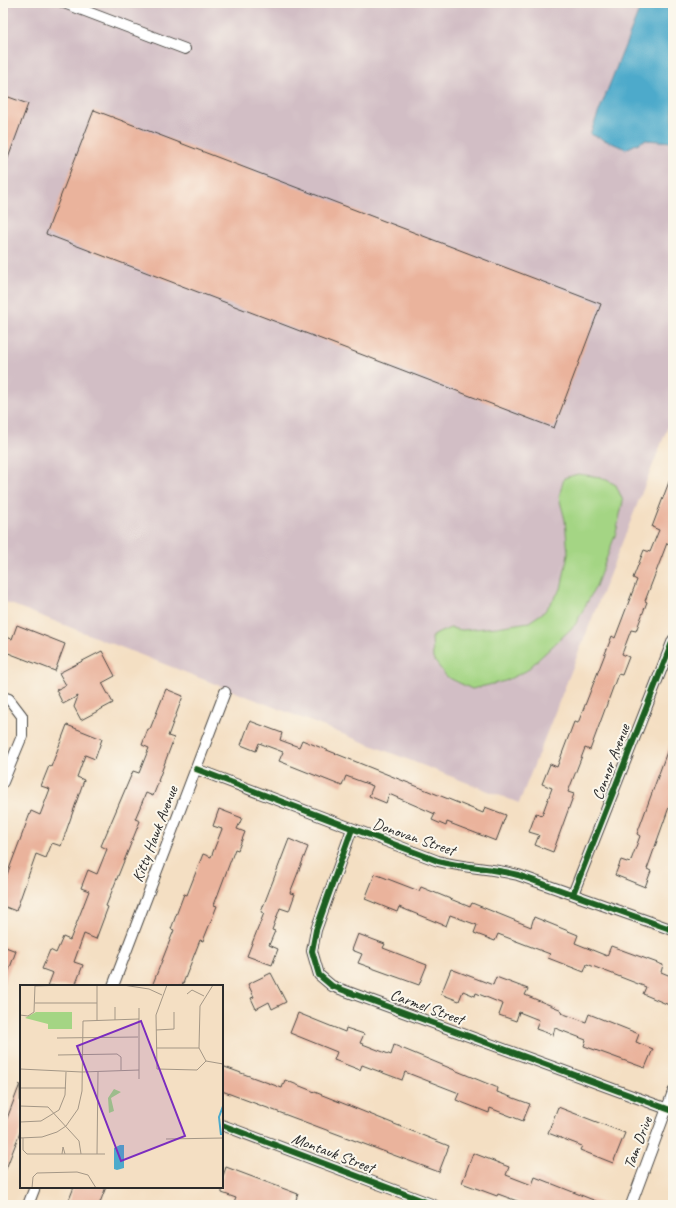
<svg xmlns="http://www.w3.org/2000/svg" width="676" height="1208" viewBox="0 0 676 1208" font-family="Caveat,sans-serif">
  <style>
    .industrial { fill: #d2bec5 }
    .green { fill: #a4d584; stroke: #688058 }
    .water { fill: #4daacb; stroke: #3c6a7b }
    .building { fill: #eab39c }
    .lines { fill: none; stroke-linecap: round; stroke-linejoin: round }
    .street-casing { stroke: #494642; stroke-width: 12 }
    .street { stroke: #fff; stroke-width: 10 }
    .cycleway-casing { stroke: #fbf7ec; stroke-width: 8 }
    .cycleway { stroke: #1b5e20; stroke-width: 6 }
    .labels { text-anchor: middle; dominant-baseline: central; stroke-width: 4; stroke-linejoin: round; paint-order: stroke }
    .street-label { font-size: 16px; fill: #2b2b2b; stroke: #fbf7ec }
    .inset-river { fill: none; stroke: #4daacb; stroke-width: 2 }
    .inset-road { fill: none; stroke: #a49786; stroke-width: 1 }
    .view { fill: #7b2cbf; fill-opacity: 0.15; stroke: #7b2cbf; stroke-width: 2 }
    .inset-edge { fill: none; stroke: #2b2b2b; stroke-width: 2 }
  </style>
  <rect width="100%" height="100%" fill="#fbf7ec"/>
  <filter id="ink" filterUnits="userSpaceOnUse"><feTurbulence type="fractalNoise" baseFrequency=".025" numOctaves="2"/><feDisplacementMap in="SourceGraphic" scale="8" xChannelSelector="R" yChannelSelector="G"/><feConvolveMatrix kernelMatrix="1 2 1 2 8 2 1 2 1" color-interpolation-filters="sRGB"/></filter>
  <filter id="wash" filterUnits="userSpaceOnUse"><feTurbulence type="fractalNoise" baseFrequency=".012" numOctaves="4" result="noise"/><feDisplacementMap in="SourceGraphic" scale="16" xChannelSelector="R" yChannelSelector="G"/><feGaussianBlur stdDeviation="0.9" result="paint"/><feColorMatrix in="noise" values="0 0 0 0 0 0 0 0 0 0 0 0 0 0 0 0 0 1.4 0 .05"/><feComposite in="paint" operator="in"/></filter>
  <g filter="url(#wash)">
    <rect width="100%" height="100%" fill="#f4dfc3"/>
    <polygon class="industrial" points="3,3 673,3 673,414 519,803 3,601"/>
    <polygon class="green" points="578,474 601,477 616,485 623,501 616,533 596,586 575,625 526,671 505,681 472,689 447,677 433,659 432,636 450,628 462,630 497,627 529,622 544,612 561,589 568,554 565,520 559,497 564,478"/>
    <polygon class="water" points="642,3 673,3 673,142 645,140 626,149 590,134"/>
    <g id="blocks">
      <g class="building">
        <polygon points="3,95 28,104 4,169 3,169"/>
        <polygon points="94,110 601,304 554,428 46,234"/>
        <polygon points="672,474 673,546 667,543 645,601 647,602 636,631 631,630 622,654 629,657 622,675 618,674 590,750 585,748 568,792 574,794 553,852 535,845 539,835 529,832 536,813 542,815 552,788 542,784 550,764 557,767 574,722 578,723 612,636 615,638 637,580 633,578 644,550 650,552 659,530 652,527"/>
        <polygon points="17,625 65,644 55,671 3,651 3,636 12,639"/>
        <polygon points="102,651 115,676 102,683 113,703 81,720 74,707 78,696 63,704 56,690 66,685 59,673"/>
        <polygon points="166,689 183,696 168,736 174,738 158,781 159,781 153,796 146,793 135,819 140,821 106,906 108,907 96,939 84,934 74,962 83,965 75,986 48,986 53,973 42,969 50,950 56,953 63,937 70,940 89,891 81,888 88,870 97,874 107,849 101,846 133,771 139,773 149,748 142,745 148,729 150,729"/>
        <polygon points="250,721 282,733 280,740 299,747 302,740 483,813 485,807 506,815 496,841 447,822 446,826 432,820 435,814 389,794 386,803 369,796 373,786 346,776 342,786 279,761 283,752 259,743 256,751 241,745"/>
        <polygon points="67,725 102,739 95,759 85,755 77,777 84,780 61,846 52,843 46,858 36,854 16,911 3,906 3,885 31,811 40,815 50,789 41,786 49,766 51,767"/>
        <polygon points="672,738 673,796 647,869 651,871 645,887 615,875 621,860 630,863 640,836 637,834"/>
        <polygon points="219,809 242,818 237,829 245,832 238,850 235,849 214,905 217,906 203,941 200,940 182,986 152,986 174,930 171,929 184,894 187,895 203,854 211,857 222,829 213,826"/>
        <polygon points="289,839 308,847 290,893 295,894 289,911 280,908 272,930 275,931 269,945 278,949 272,965 247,956 264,913 261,912"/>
        <polygon points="375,874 419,891 421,887 470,907 472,903 531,927 534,917 578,935 575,943 607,956 611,946 663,965 661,972 673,977 673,994 669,1005 643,994 646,987 587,964 584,972 548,958 550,954 498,934 495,941 474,933 477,925 450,915 446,926 399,907 397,912 365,899"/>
        <polygon points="358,934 385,944 383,948 427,965 419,985 358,963 362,954 352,950"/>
        <polygon points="3,946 16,951 4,984 3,984"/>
        <polygon points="451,969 493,985 496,977 528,989 525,995 562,1010 561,1013 586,1022 589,1014 639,1034 636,1042 653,1049 645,1068 584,1046 586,1040 555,1028 553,1035 536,1029 539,1020 519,1012 516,1021 499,1015 503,1004 476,993 475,996 463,991 459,1001 441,994"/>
        <polygon points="271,973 286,1002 272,1009 269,1002 256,1009 251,998 254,997 248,984"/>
        <polygon points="298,1013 345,1032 346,1028 364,1034 360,1043 391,1055 394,1045 498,1088 497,1092 530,1104 523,1121 490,1108 489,1113 456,1100 459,1093 405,1072 402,1080 362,1065 360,1070 334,1060 337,1052 290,1033"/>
        <polygon points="222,1066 282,1088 285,1080 449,1146 439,1172 222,1091"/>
        <polygon points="20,1084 21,1130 4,1174 3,1129"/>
        <polygon points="558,1107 625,1133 613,1163 580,1150 582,1146 548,1133"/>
        <polygon points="473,1153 509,1167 506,1175 532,1185 535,1177 606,1205 528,1205 498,1194 497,1196 462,1183"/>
        <polygon points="226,1167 298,1194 294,1205 233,1205 236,1198 222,1193 222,1179"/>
        <polygon points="74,1187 106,1187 99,1205 67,1205"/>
      </g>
    </g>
  </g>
  <g filter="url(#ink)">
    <use href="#blocks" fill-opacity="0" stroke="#494642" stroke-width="1"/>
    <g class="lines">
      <g class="street-casing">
        <g id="street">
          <polyline points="64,3 185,49"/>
          <polyline points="3,697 9,699 22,716 22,736 3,782"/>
          <path d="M196 769 438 861C464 868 491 868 518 875L673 930"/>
          <polyline points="352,829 316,930 312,951 319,975 332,986 673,1111"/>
          <polyline points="573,894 673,640"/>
          <polyline points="113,986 225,692"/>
          <polyline points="222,1125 434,1205"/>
          <polyline points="28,1205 35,1187"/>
          <polyline points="631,1205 673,1092"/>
        </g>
      </g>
      <use href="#street" class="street"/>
      <g class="cycleway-casing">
        <g id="cycleway">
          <path d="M196 769 438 861C464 868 491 868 518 875L673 930"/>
          <polyline points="352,829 316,930 312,951 319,975 332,986 673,1111"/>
          <polyline points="573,894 673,640"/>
          <polyline points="222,1125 434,1205"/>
        </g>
      </g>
      <use href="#cycleway" class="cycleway"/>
    </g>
  </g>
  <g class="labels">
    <g class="street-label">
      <text transform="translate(611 762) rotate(-69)">Connor Avenue</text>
      <text transform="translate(155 834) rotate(-69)">Kitty Hawk Avenue</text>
      <text transform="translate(414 837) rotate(19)">Donovan Street</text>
      <text transform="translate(427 1007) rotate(20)">Carmel Street</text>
      <text transform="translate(638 1143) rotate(-69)">Tam Drive</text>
      <text transform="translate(333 1153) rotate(21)">Montauk Street</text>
    </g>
  </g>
  <g transform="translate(20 985)">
    <rect width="203" height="203" fill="#f4dfc3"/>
    <path d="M16 27H52V44H28V39L5 33ZM94 104 101 107 91 113 94 126 89 128 88 113Z" fill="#a4d584"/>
    <path d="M100 160H104V183L97 185 94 184V163Z" fill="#4daacb"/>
    <path class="inset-river" d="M201 150 199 132 203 121"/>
    <path class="inset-road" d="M103 0 129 4 142 10M147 0 136 30 137 84 177 85 186 76M193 0 180 21 179 63 186 76 203 79M15 1 46 0M167 9 172 5 184 11M15 18H77M95 22V35M0 30 8 31 14 27 15 0M77 35V0M136 45 154 44V27M37 53 118 52M137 63H179M38 70 97 69 101 72V85M0 84 62 87 119 85M119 94V23M0 103H46M0 121 28 122 59 156 61 169M0 137 21 136 39 125 45 110 46 87M0 153 22 152 37 147 46 141 58 124 62 106 63 36 119 34M3 153V165L7 169H85M146 154 203 153M42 169 43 162 45 169M77 169 78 87M12 203 13 192 17 188 57 187 68 190 76 203"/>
    <path class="view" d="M121 36 165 151 101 176 57 61Z"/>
    <rect width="203" height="203" class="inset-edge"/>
  </g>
  <rect width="676" height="1208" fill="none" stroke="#fbf7ec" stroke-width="16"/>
</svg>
